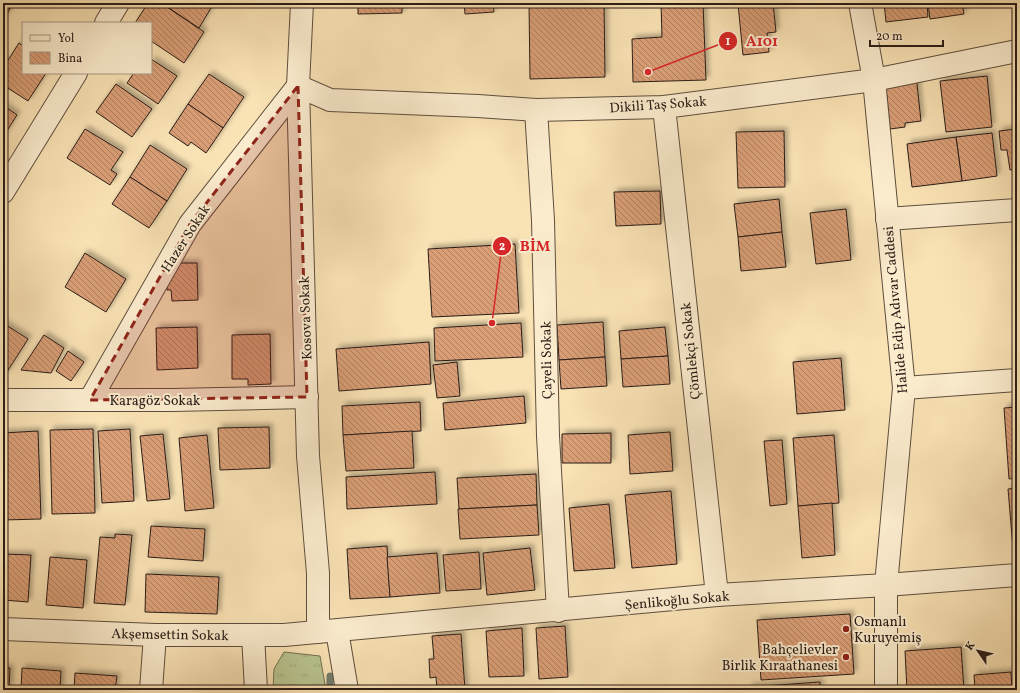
<svg xmlns="http://www.w3.org/2000/svg" width="1020" height="693" font-family="Vollkorn,serif">
<defs>
<pattern id="grass-tufts" width="24" height="20" patternUnits="userSpaceOnUse"><rect width="24" height="20" fill="#b9c490"/><path d="M3 7l-1-3M5 7V3M7 7l1-3M15 17l-1-3M17 17v-4M19 17l1-3" fill="none" stroke="#9fa87b"/></pattern>
<pattern id="building-back-hatch" width="6" height="6" patternUnits="userSpaceOnUse"><rect width="6" height="6" fill="#d99e76"/><path d="M-1 5l2 2M0 0l6 6M5-1l2 2" fill="none" stroke="#b08060"/></pattern>
<filter id="shadow"><feDropShadow dx="3.5" dy="-3.5" stdDeviation="2" flood-color="#0004"/></filter>
</defs>
<rect width="100%" height="100%" fill="#f9e2b4"/>
<filter id="stains"><feTurbulence type="fractalNoise" baseFrequency=".005" numOctaves="4"/><feColorMatrix values="0 0 0 0 .2 0 0 0 0 .09 0 0 0 0 .02 0 0 0 .5 -.17"/></filter>
<radialGradient id="worn" r=".72"><stop offset=".6" stop-color="#630" stop-opacity="0"/><stop offset="1" stop-color="#630" stop-opacity=".3"/></radialGradient>
<polygon fill="url(#grass-tufts)" stroke="#727054" points="284,652 320,656 326,690 273,690 274,669"/>
<g fill="none" stroke-linecap="round" stroke-linejoin="round">
<polyline stroke="#717e6d" stroke-width="7" points="330,676 330,690"/>
</g>
<g fill="url(#building-back-hatch)" stroke="#2b1d17" filter="url(#shadow)">
<polygon points="3,3 11,7 3,20"/>
<polygon points="148,3 161,3 204,32 184,63 151,41 151,23 135,23"/>
<polygon points="168,3 214,3 199,28 166,6"/>
<polygon points="358,3 402,3 402,13 358,14"/>
<polygon points="464,3 493,3 494,12 465,14"/>
<polygon points="529,3 604,3 605,77 530,79"/>
<polygon points="661,3 703,3 706,80 633,82 632,39 662,37"/>
<polygon points="773,3 776,32 767,33 769,52 743,55 738,4"/>
<polygon points="884,3 927,3 928,17 886,22"/>
<polygon points="928,3 962,3 964,14 930,19"/>
<polygon points="19,43 23,46 23,73 46,73 28,101 3,85 3,68"/>
<polygon points="151,59 177,76 158,104 127,83 134,73 151,73"/>
<polygon points="209,74 244,97 223,128 188,104"/>
<polygon points="916,75 921,121 905,123 905,127 890,129 885,78"/>
<polygon points="987,76 992,127 946,132 940,81"/>
<polygon points="116,84 152,109 132,137 96,112"/>
<polygon points="188,104 223,128 206,153 191,142 188,146 169,133"/>
<polygon points="3,105 17,115 3,137"/>
<polygon points="85,129 123,152 111,170 117,174 110,185 67,158"/>
<polygon points="1017,129 1017,169 1010,170 1007,150 1001,150 999,131"/>
<polygon points="784,131 785,187 738,188 736,132"/>
<polygon points="992,133 997,176 962,181 956,137"/>
<polygon points="956,137 962,181 912,187 907,144"/>
<polygon points="150,145 187,169 167,201 130,177"/>
<polygon points="130,177 167,201 149,228 112,204"/>
<polygon points="660,191 661,224 616,226 614,192"/>
<polygon points="779,199 782,232 738,237 734,204"/>
<polygon points="846,209 851,260 816,264 810,213"/>
<polygon points="782,232 786,267 741,271 738,237"/>
<polygon points="515,244 519,313 432,317 428,249"/>
<polygon points="85,253 126,279 106,312 65,287"/>
<polygon points="173,263 197,263 198,300 172,301 171,290 167,290 167,275"/>
<polygon points="603,322 605,357 559,360 557,325"/>
<polygon points="3,323 28,339 5,375 3,375"/>
<polygon points="521,323 523,357 435,361 434,328"/>
<polygon points="197,327 198,368 157,370 156,328"/>
<polygon points="665,327 668,356 621,359 619,331"/>
<polygon points="270,334 271,384 248,385 248,379 232,379 232,335"/>
<polygon points="44,335 64,348 51,373 21,370"/>
<polygon points="429,342 431,384 339,391 336,349"/>
<polygon points="68,351 84,362 71,381 56,371"/>
<polygon points="668,356 670,384 623,387 621,359"/>
<polygon points="605,357 607,386 561,389 559,360"/>
<polygon points="841,358 845,410 797,414 793,362"/>
<polygon points="457,362 460,396 437,398 433,365"/>
<polygon points="524,396 526,423 445,430 443,403"/>
<polygon points="420,402 421,431 343,435 342,406"/>
<polygon points="1017,407 1017,478 1009,479 1004,408"/>
<polygon points="269,427 270,468 220,470 218,428"/>
<polygon points="93,429 95,513 52,514 50,430"/>
<polygon points="130,429 134,501 102,503 98,431"/>
<polygon points="38,431 41,519 3,520 3,433"/>
<polygon points="412,431 414,468 346,471 343,435"/>
<polygon points="670,432 673,471 630,474 628,435"/>
<polygon points="611,433 611,463 562,463 562,434"/>
<polygon points="163,434 170,499 147,501 140,436"/>
<polygon points="207,435 214,508 185,511 179,438"/>
<polygon points="834,435 839,503 798,506 793,438"/>
<polygon points="782,440 787,504 770,506 764,441"/>
<polygon points="435,472 437,504 347,509 346,477"/>
<polygon points="536,474 537,505 459,509 457,478"/>
<polygon points="1017,488 1017,560 1014,560 1008,489"/>
<polygon points="671,491 677,564 632,568 625,495"/>
<polygon points="832,503 835,555 802,558 798,506"/>
<polygon points="609,504 615,568 574,571 569,508"/>
<polygon points="537,505 539,535 460,539 458,509"/>
<polygon points="151,526 205,529 203,561 148,557"/>
<polygon points="115,534 132,535 125,605 94,603 100,537 115,538"/>
<polygon points="387,546 390,597 350,599 347,549"/>
<polygon points="530,548 535,590 487,595 483,553"/>
<polygon points="479,552 481,589 446,591 443,555"/>
<polygon points="437,553 440,593 390,597 387,557"/>
<polygon points="3,554 31,555 28,602 3,600"/>
<polygon points="50,557 87,560 83,608 46,605"/>
<polygon points="146,574 219,577 217,614 145,612"/>
<polygon points="850,614 854,674 761,680 757,620"/>
<polygon points="565,626 568,677 539,679 536,628"/>
<polygon points="522,628 524,676 489,677 486,631"/>
<polygon points="461,634 465,690 437,690 436,677 430,678 429,659 434,659 432,636"/>
<polygon points="961,647 964,690 907,690 905,651"/>
<polygon points="3,668 10,668 9,690 3,690"/>
<polygon points="22,668 61,671 60,690 21,690"/>
<polygon points="1011,672 1012,690 975,690 974,675"/>
<polygon points="75,673 117,676 115,690 74,690"/>
<polygon points="820,682 820,690 749,690 749,687"/>
</g>
<g fill="none" stroke-linecap="round" stroke-linejoin="round">
<defs>
<g id="minor">
<polyline points="302,3 298,86 308,456 318,573 318,632"/>
<polyline points="106,23 118,3"/>
<polyline points="664,107 717,595"/>
<polyline points="536,110 543,220 548,436 558,611"/>
<polyline points="3,192 76,73"/>
<polyline points="887,219 1017,210"/>
<polyline points="904,388 1017,380"/>
<polyline points="3,400 172,400 307,397"/>
<polyline points="90,400 190,224 298,86 330,100 478,106 536,110 664,107 874,80 1017,51"/>
<polyline points="3,629 155,635 284,635 717,595 886,585 1017,575"/>
<polyline points="337,631 347,690"/>
<polyline points="253,635 256,690"/>
<polyline points="151,690 155,635"/>
</g>
<polyline id="tertiary" points="860,3 874,80 904,388 886,585 886,690"/>
</defs>
<use href="#minor" stroke="#5e4e3e" stroke-width="24"/>
<use href="#tertiary" stroke="#5e4e3e" stroke-width="24"/>
<use href="#minor" stroke="#fbecce" stroke-width="22"/>
<use href="#tertiary" stroke="#fbecce" stroke-width="22"/>
</g>
<path fill="#8f2418" fill-opacity="0.2" stroke="#8f2418" stroke-width="3" stroke-dasharray="8 5" stroke-linejoin="round" d="M298,86L307,397L90,400L190,224Z"/>
<g fill="#8f2418" stroke="#fbecce" stroke-width="1.5">
<circle cx="846" cy="629" r="4"/>
<circle cx="846" cy="657" r="4"/>
</g>
<g text-anchor="middle" stroke-width="4" stroke-linejoin="round" paint-order="stroke">
<g font-size="14" fill="#2b1d17" stroke="#fbecce">
<text transform="translate(658 104) rotate(-4)" y="5">Dikili Taş Sokak</text>
<text transform="translate(185 238) rotate(-57)" y="5">Hazer Sokak</text>
<text transform="translate(895 310) rotate(-95)" y="5">Halide Edip Adıvar Caddesi</text>
<text transform="translate(305 318) rotate(-92)" y="5">Kosova Sokak</text>
<text transform="translate(690 351) rotate(-96)" y="5">Çömlekçi Sokak</text>
<text transform="translate(546 360) rotate(-91)" y="5">Çayeli Sokak</text>
<text x="155" y="405">Karagöz Sokak</text>
<text transform="translate(677 600) rotate(-5)" y="5">Şenlikoğlu Sokak</text>
<text transform="translate(170 634) rotate(1)" y="5">Akşemsettin Sokak</text>
</g>
<g font-size="14" fill="#2b1d17" stroke="#fbecce" text-anchor="start">
<text x="854" y="626">Osmanlı<tspan x="854" dy="16">Kuruyemiş</tspan></text>
<text x="838" y="654" text-anchor="end">Bahçelievler<tspan x="838" dy="16">Birlik Kıraathanesi</tspan></text>
</g>
</g>
<path fill="none" stroke="#d62828" stroke-width="1.5" d="M648 72L728 41M492 323L502 246"/>
<g fill="#d62828" stroke="#fbecce" stroke-width="1.5">
<circle cx="648" cy="72" r="4"/>
<circle cx="492" cy="323" r="4"/>
<circle cx="728" cy="41" r="10"/>
<circle cx="502" cy="246" r="10"/>
</g>
<g font-size="12" text-anchor="middle" font-weight="bold" fill="#fff">
<text x="728" y="45">1</text>
<text x="502" y="250">2</text>
</g>
<g font-size="15" text-anchor="middle" font-weight="bold" fill="#d62828" stroke="#fbecce" stroke-width="4" stroke-linejoin="round" paint-order="stroke">
<text x="762" y="46">A101</text>
<text x="535" y="251">BİM</text>
</g>
<rect width="1020" height="693" fill="none" stroke="#f9e2b4" stroke-width="16"/>
<rect x="4" y="4" width="1012" height="685" fill="none" stroke="#2b1d17" stroke-width="2"/>
<rect x="8" y="8" width="1004" height="677" fill="none" stroke="#2b1d17"/>
<rect x="22" y="22" width="130" height="52" fill="#fbecce" stroke="#a89985"/>
<rect x="30" y="35" width="20" height="6" fill="#fbecce" stroke="#a89985"/>
<text x="58" y="42" font-size="12" fill="#2b1d17">Yol</text>
<rect x="30" y="52" width="20" height="12" fill="url(#building-back-hatch)" stroke="#a89985"/>
<text x="58" y="62" font-size="12" fill="#2b1d17">Bina</text>
<g transform="translate(978 651) rotate(304)" stroke="#fbecce" stroke-width="3" paint-order="stroke">
<path d="M0-3L7 15L0 10L-7 15Z" fill="#2b1d17"/>
<text y="-6" font-size="11" font-weight="bold" text-anchor="middle" fill="#2b1d17">K</text>
</g>
<path d="M870 40v6h73v-6" fill="none" stroke="#2b1d17" stroke-width="2"/>
<text x="876" y="40" font-size="12" fill="#2b1d17" stroke="#fbecce" stroke-width="3" paint-order="stroke">20 m</text>
<rect width="100%" height="100%" filter="url(#stains)"/>
<rect width="100%" height="100%" fill="url(#worn)"/>
</svg>
